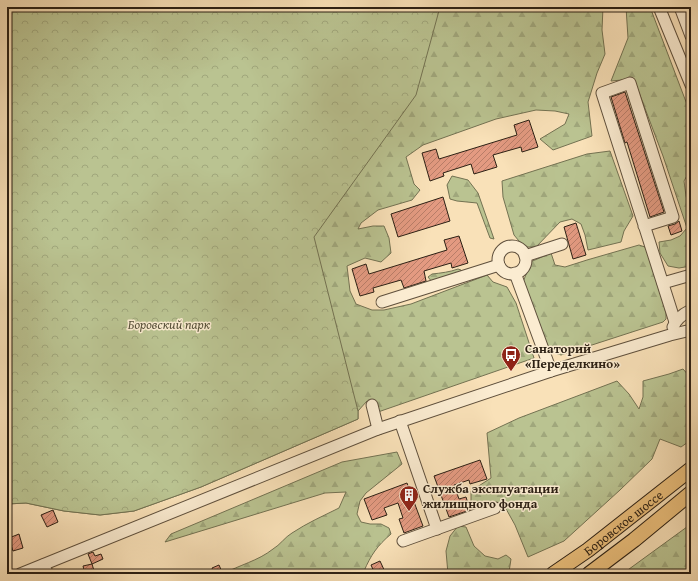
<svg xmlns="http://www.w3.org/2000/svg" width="698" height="581" font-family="'Gentium Book Plus',serif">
<defs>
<pattern id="forest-firs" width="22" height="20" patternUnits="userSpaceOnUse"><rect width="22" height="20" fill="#bac391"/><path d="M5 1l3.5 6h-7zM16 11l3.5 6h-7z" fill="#a0a77c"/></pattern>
<pattern id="park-crowns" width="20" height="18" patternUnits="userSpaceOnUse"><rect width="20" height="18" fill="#bac391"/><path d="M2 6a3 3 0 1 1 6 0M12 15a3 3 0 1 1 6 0" fill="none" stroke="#a0a77c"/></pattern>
<pattern id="building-hatch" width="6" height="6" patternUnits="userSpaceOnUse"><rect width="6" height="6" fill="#e39a81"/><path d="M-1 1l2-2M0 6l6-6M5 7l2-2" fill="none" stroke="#b87d68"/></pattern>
</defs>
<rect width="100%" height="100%" fill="#f9e1b8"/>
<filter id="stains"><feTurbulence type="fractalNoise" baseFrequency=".005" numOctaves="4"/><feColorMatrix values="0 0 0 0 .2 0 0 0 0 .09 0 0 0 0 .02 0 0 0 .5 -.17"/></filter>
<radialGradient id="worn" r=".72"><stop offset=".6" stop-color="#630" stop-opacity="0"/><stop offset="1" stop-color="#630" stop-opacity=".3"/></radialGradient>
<g fill="url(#forest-firs)" stroke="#737252">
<polygon points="7,7 603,7 602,30 605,54 597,73 588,102 592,136 553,150 540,139 565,124 569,114 555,111 536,110 496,119 423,145 406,157 414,184 420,190 412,200 378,210 361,223 358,229 373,226 384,226 389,238 391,253 381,262 365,258 347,266 350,291 356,304 372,310 384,310 411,304 487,275 493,282 507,287 516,303 534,358 378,412 375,408 367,401 358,411 358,419 201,487 134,511 100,515 64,511 26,503 7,504"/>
<polygon points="626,7 650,7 691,115 691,173 689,172 684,181 686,196 691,214 691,266 679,268 668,266 660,253 659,242 671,240 680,236 687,228 663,156 635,82 622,80 611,81 628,38"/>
<polygon points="610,151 633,216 624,231 621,242 588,250 585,235 581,224 572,219 560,222 536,247 524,247 514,235 503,197 502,181 587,154"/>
<polygon points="452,176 468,180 478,193 494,239 490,238 477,203 457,201 450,199 447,185"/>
<polygon points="639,245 645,247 651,261 666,313 666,319 663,322 561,355 552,352 543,340 523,282 527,272 528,263 551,253 555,265 565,267 587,260"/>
<path d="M458,269L461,270V273L432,282L428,277L432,274C441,273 450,272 458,269Z"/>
<polygon points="683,369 691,378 691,440 681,447 660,439 652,459 620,490 564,541 528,557 515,525 505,507 497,502 474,509 471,501 471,491 491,478 487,433 519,418 617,381 629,394 639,409 643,397 643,381 669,374"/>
<path d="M397,452L402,464L366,493L360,501L357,514L361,522L370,524H381L389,528L391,534C377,546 371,555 364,571L373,574H223C239,565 258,561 273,549C280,545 285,537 292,533C307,523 323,516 339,508L346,492L325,493L165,542L171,534L342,462Z"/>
<polygon points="691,524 691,574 622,574 625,572"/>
<polygon points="458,526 466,527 474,546 485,556 498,559 506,555 511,559 509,572 506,574 448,574 446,551 450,536"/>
</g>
<polygon fill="url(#park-crowns)" stroke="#737252" points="7,7 440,7 416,95 314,237 358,411 358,419 201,487 134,511 100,515 64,511 26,503 7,504"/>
<g fill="url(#building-hatch)" stroke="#2c2014">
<polygon points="625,92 664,212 650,217 627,142 625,143 611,97"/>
<polygon points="529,120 538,147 522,152 521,147 493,155 497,167 474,174 471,164 443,173 444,176 430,181 422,153 436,149 439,159 517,135 514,125"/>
<polygon points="443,197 450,221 398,237 391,214"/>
<polygon points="679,221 682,231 671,235 668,226 675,224"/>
<polygon points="576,223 586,255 573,259 564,227"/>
<polygon points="459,236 468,263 452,268 451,263 424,271 426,281 404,288 401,280 373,288 374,292 360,296 352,269 366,264 369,274 447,250 444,240"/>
<polygon points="480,460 487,479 470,484 469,480 454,485 459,499 466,497 470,510 449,517 434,476"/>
<polygon points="407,483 423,526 404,533 399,519 403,518 398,503 384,508 387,515 372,520 364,499"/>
<polygon points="53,510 58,522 47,527 41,515"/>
<polygon points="19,534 23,548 13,551 9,538"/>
<polygon points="93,552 95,556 101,554 103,559 92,564 88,554"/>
<polygon points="380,561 386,574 375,574 371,565"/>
<polygon points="92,564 95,574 85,574 83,566"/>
<polygon points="219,565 222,572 218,574 214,574 212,568"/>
</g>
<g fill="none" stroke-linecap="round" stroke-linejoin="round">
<defs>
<g id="minor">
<polyline points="659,7 691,85"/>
<polyline points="680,7 691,36"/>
<polyline points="644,226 673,217 630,83 602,93 675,322"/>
<circle cx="512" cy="260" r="14"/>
<polyline points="525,256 562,244"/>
<polyline points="515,273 551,371"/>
<polyline points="663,283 691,275"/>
<polyline points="382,302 499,265"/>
<path d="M673,327C676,319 683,314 691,310"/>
<polyline points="372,405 378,429"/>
<polyline points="400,421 437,529"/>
<polyline points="403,541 495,508"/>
<polyline points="43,565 48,574"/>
<polyline points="20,574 378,429 551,371 670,335 691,330"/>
</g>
<g id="major">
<path id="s1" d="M553,574L588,550L691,469"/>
<polyline points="589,574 634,540 691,493"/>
</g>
</defs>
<use href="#minor" stroke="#5f503d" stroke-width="13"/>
<use href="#major" stroke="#2c2014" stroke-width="16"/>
<use href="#minor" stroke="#fbecd1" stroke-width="11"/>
<use href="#major" stroke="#ecc07c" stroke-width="14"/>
</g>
<defs>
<symbol id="bus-pin" viewBox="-11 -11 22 30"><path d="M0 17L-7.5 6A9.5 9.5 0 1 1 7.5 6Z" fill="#8f2418" stroke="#fbecd1"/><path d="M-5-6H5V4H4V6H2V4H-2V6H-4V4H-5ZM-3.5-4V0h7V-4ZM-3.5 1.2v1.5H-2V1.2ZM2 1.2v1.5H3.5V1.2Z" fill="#fff"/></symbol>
<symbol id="building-pin" viewBox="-11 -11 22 30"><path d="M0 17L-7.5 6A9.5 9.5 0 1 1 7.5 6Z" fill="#8f2418" stroke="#fbecd1"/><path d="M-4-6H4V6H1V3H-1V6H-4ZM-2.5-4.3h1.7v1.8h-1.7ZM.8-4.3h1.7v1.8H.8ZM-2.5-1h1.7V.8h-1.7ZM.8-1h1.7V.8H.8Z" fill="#fff"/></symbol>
</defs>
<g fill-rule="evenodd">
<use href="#bus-pin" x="500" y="344" width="22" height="30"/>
<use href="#building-pin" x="398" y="484" width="22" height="30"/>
</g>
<g text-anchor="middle" stroke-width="3" stroke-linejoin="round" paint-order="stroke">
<g font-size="13" font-style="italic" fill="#57513a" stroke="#fbecd1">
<text x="169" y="329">Боровский парк</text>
</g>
<g font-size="13" font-weight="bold" fill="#2c2014" stroke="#fbecd1" text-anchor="start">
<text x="525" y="353">Санаторий<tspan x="525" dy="15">«Переделкино»</tspan></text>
<text x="423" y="493">Служба эксплуатации<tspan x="423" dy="15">жилищного фонда</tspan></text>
</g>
<g font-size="13" fill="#2c2014" stroke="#fbecd1">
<text dy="5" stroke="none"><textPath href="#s1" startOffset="87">Боровское шоссе</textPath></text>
</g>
</g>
<rect width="698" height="581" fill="none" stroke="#f9e1b8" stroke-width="24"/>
<rect x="8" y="8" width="682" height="565" fill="none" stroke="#2c2014" stroke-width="2"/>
<rect x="12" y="12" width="674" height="557" fill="none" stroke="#2c2014"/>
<rect width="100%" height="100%" filter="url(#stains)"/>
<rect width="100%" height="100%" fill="url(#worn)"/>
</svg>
